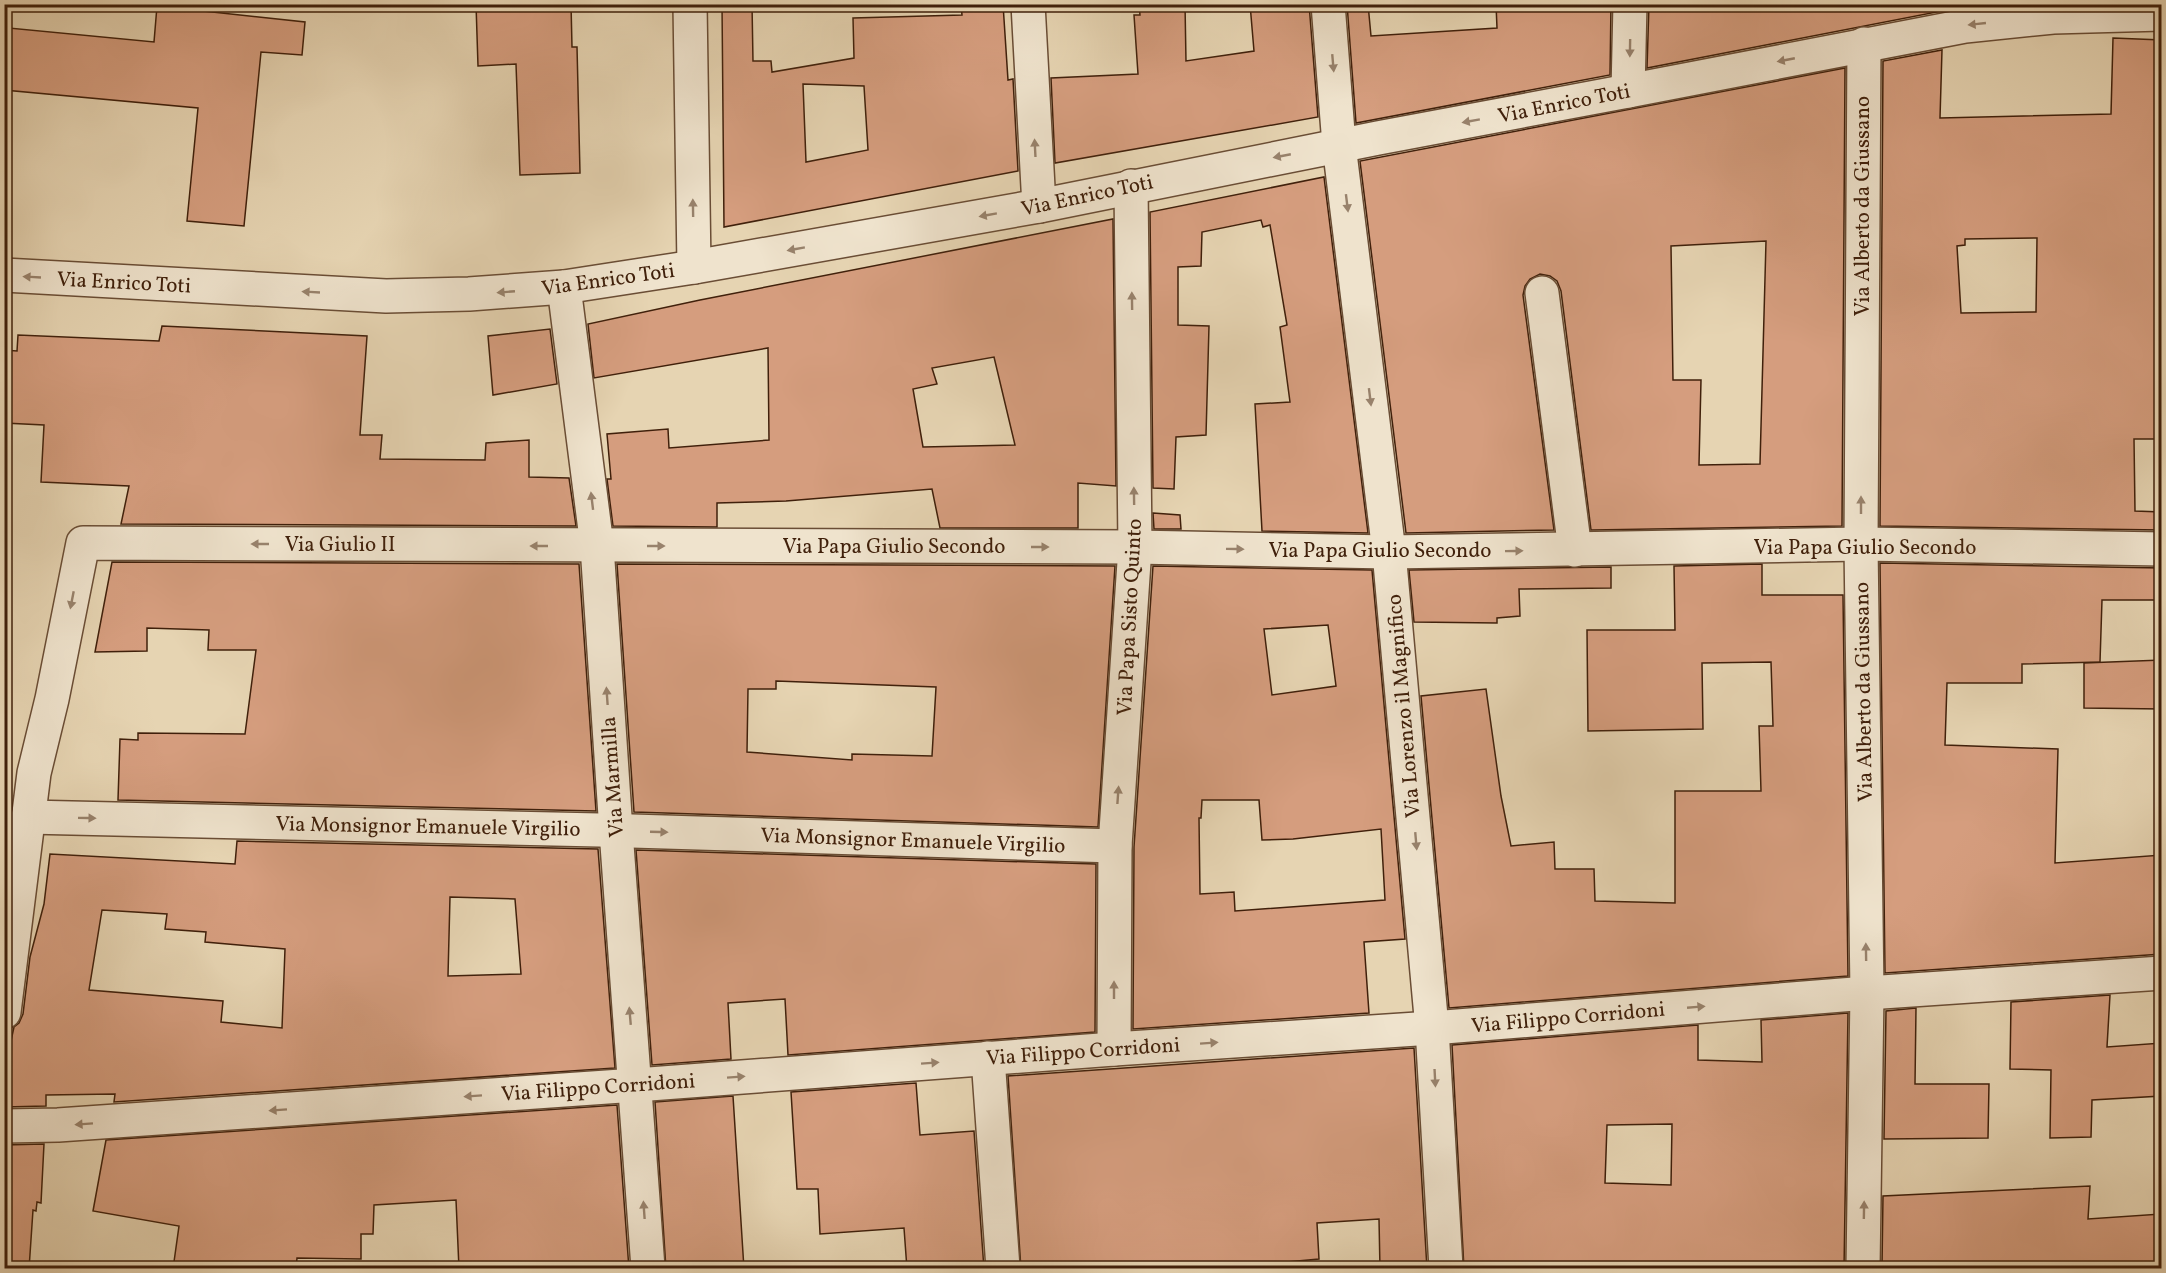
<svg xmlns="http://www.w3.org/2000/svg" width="2166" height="1273" font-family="Vollkorn,serif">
<rect width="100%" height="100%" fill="#e6d4b2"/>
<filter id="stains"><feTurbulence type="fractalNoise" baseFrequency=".00333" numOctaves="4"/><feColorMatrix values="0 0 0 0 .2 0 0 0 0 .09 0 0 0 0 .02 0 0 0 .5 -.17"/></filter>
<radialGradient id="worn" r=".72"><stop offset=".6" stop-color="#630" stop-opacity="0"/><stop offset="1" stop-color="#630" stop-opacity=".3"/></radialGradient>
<g fill="#d59d7e" stroke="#40200b" stroke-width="1.5" fill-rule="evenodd">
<polygon points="476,4 571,4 572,47 577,47 580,173 520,175 516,64 478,66"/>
<path d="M722,4H752L753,61H771L772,72L854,58L853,18L962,15L961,4H1003L1008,80L1013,79L1018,171L724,227ZM803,84L864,86L868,150L806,162Z"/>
<polygon points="1139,4 1185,4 1186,61 1254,51 1250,4 1309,4 1318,117 1055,163 1051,78 1138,74 1134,15 1140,15"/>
<polygon points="1347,4 1368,4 1371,36 1497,28 1496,4 1611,4 1610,75 1356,123"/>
<polygon points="1649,4 1942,4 1942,11 1647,68"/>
<polygon points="157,6 305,22 302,55 261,52 244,226 187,221 198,108 4,90 9,28 154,42"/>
<path d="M2113,38L2162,40V439H2134L2135,511L2162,512V530L1880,526L1883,61L1942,50L1940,118L2111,114ZM2037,238L2036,312L1961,313L1957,246L1965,245V239Z"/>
<path d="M1845,68L1842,526L1591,530L1561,291L1557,281L1550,276L1540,274L1530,279L1525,286L1523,295L1554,530L1406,533L1360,161ZM1766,241L1760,464L1699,465L1701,380H1673L1671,246Z"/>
<polygon points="1324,177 1368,533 1262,531 1255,404 1290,402 1280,327 1287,325 1270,225 1263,227 1261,220 1202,232 1201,266 1178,267 1178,325 1209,326 1206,435 1176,437 1174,489 1153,488 1150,212"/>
<path d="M1113,219L1116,486L1078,483V528H940L932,489L786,501L717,503V527L613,526L607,479H611L607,434L668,429L669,448L769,440L768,348L594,378L588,324L700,300ZM994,357L1015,445L923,447L913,389L937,384L932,368Z"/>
<polygon points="162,326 367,336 360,435 382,435 380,459 485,460 486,443 529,440 529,477 569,478 576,526 121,524 129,486 41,482 44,425 4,423 4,350 17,351 18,335 159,341"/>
<polygon points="550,329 557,384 493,395 488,336"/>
<polygon points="1153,513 1180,515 1181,529 1154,529"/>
<polygon points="112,562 579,564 596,811 118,800 120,739 138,740 138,733 245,734 256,650 208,650 209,630 147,628 147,651 95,652"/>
<polygon points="1880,563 2162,568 2162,600 2102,600 2100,662 2022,664 2022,683 1947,683 1945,745 2058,749 2055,863 2162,855 2162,954 1885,973"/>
<path d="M617,564L1115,566L1098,827L634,812ZM776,681L936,687L932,756L852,754V760L747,752L748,689H776Z"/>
<polygon points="1762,564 1762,595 1843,595 1848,976 1449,1008 1421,696 1486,689 1501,796 1511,846 1554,842 1555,869 1594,869 1595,901 1675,903 1675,791 1761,791 1759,726 1773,726 1771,662 1702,663 1703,729 1588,731 1587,630 1675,630 1674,566"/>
<path d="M1153,566L1372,570L1405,939L1364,942L1369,1013L1133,1029L1134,847ZM1328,625L1336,686L1272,695L1264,629ZM1202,800H1259L1262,840L1293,839L1381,829L1385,900L1235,911L1234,892L1200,894L1199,818H1201Z"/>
<polygon points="1611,567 1611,588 1519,589 1520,616 1497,618 1497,623 1414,622 1409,570"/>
<polygon points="2162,660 2162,709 2084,708 2084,663"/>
<path d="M237,841L598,849L615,1068L114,1102L115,1094L46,1095V1106L4,1107V1073L14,1027L19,1023L23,1014L30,957L44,904L50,854L235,864ZM450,897L515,899L521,974L448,976ZM102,910L167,914L165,929L206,932L205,942L285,949L282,1028L221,1022L223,1001L89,990Z"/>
<polygon points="636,850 1096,864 1095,1032 788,1055 785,999 728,1003 731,1059 652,1065"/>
<polygon points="2110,995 2107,1047 2162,1043 2162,1096 2092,1100 2091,1137 2050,1138 2051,1070 2010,1069 2011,1002"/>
<polygon points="1916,1008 1915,1084 1989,1084 1988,1138 1884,1139 1886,1011"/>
<path d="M1848,1013L1844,1269H1464L1452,1045L1698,1025V1060L1762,1062L1761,1020ZM1672,1124L1671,1185L1605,1183L1607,1125Z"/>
<polygon points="1414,1048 1427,1269 1380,1269 1379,1219 1317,1223 1319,1259 1287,1262 1287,1269 1021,1269 1008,1076"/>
<polygon points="916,1083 920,1135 974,1131 984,1269 907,1269 904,1228 820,1234 818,1189 797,1189 791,1092"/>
<polygon points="733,1096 744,1269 666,1269 655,1102"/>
<polygon points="617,1105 629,1269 459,1269 456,1200 374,1205 373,1234 361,1234 361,1259 297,1258 296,1269 173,1269 179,1226 93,1211 106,1140"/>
<polygon points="44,1144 41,1203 37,1202 36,1211 33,1210 29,1269 4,1269 4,1145"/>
<polygon points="2090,1186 2088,1219 2161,1214 2161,1269 1992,1269 1992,1262 1882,1266 1883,1196"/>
</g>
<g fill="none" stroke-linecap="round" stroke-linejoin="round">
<defs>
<g id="minor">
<polyline points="690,4 694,267"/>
<polyline points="1028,4 1039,206"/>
<polyline points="1328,4 1339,145 1389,552 1432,1028 1446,1268"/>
<polyline points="1628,91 1630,4"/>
<polyline points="1542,293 1575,550"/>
<polyline points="28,817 599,830 1115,846"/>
<polyline points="4,1012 34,773 52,699 83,543 1135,547 1389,552 1861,544 2162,549"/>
<polyline points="1114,1049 1115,846 1135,547 1131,186"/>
<polyline points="988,1058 1003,1268"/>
<polyline points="4,1126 58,1125 636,1085 1114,1049 1432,1028 1867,993 2162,973"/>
<polyline points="1863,1268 1867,993 1861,544 1864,44"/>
</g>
<g id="tertiary">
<polyline points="4,275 386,296 469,294 564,287 694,267 1039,206 1378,138 1628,91 1965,26 2053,17 2162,14"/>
<polyline points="564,287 597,546 616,831 648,1268"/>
</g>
</defs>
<use href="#minor" stroke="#6a4d35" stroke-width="36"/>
<use href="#tertiary" stroke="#6a4d35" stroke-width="36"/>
<use href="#minor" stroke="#efe3cd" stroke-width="33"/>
<use href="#tertiary" stroke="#efe3cd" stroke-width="33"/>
</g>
<defs><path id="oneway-solid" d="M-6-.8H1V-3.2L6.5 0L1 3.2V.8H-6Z" transform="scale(1.5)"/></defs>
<g fill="#98826c">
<use href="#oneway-solid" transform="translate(1977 24) rotate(174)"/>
<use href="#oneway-solid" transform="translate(1630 48) rotate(91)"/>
<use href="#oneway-solid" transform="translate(1786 60) rotate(169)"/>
<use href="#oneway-solid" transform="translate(1333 63) rotate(85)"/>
<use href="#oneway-solid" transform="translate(1471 121) rotate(170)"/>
<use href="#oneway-solid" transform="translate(1035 148) rotate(-93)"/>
<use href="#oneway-solid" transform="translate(1282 156) rotate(169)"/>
<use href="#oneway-solid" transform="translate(1347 203) rotate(83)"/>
<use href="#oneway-solid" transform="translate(693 208) rotate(-91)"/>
<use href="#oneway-solid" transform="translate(988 215) rotate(170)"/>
<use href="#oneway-solid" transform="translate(796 249) rotate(170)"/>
<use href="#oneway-solid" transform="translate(32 277) rotate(-177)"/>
<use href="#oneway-solid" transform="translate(311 292) rotate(-177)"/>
<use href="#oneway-solid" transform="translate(506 292) rotate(175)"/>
<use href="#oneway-solid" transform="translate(1132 301) rotate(-91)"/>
<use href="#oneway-solid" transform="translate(1370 397) rotate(83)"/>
<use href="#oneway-solid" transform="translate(1134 496) rotate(-91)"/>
<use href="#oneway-solid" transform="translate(592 501) rotate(-97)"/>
<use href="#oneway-solid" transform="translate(1861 505) rotate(-90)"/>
<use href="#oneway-solid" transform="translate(260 544) rotate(-180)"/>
<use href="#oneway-solid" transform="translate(539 546) rotate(-180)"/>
<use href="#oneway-solid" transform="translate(656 546)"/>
<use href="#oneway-solid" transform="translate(1040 547)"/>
<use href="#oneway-solid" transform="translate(1235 549) rotate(1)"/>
<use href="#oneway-solid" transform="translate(1514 551) rotate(-1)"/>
<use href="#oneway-solid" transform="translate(72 600) rotate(101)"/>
<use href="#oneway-solid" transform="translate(607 696) rotate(-94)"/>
<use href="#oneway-solid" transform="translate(1118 795) rotate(-86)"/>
<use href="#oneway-solid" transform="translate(87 818) rotate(1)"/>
<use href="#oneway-solid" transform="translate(659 832) rotate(2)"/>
<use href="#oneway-solid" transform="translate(1416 841) rotate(85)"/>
<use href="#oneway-solid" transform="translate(1866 952) rotate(-91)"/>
<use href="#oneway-solid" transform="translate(1114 990) rotate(-90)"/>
<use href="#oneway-solid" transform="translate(1696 1007) rotate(-5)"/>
<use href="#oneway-solid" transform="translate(630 1016) rotate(-95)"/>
<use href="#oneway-solid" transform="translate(1209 1043) rotate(-4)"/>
<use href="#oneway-solid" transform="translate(930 1063) rotate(-4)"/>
<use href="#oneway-solid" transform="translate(736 1077) rotate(-4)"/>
<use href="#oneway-solid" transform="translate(1435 1078) rotate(87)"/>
<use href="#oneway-solid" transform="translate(473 1096) rotate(176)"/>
<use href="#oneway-solid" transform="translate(278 1110) rotate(176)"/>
<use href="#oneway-solid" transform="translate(84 1124) rotate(176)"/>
<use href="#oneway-solid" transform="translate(644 1210) rotate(-94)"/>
<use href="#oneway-solid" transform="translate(1864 1210) rotate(-89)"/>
</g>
<g text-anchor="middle" stroke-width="4.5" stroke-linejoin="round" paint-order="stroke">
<g font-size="21" fill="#40200b" stroke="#efe3cd">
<text transform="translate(1564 103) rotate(-11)" y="7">Via Enrico Toti</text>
<text transform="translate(1087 195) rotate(-12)" y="7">Via Enrico Toti</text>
<text transform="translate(1862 206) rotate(-90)" y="7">Via Alberto da Giussano</text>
<text transform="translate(608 279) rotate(-8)" y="7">Via Enrico Toti</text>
<text transform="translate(124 282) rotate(3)" y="7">Via Enrico Toti</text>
<text x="340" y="551">Via Giulio II</text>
<text x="894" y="553">Via Papa Giulio Secondo</text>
<text x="1865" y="554">Via Papa Giulio Secondo</text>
<text x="1380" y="557">Via Papa Giulio Secondo</text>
<text transform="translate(1129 617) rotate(-87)" y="7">Via Papa Sisto Quinto</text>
<text transform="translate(1863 692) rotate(-91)" y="7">Via Alberto da Giussano</text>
<text transform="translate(1403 706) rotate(-95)" y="7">Via Lorenzo il Magnifico</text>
<text transform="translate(612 777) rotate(-94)" y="7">Via Marmilla</text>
<text transform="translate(428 826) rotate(1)" y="7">Via Monsignor Emanuele Virgilio</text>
<text transform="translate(913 840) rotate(2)" y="7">Via Monsignor Emanuele Virgilio</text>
<text transform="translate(1568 1017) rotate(-5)" y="7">Via Filippo Corridoni</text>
<text transform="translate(1083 1051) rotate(-4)" y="7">Via Filippo Corridoni</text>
<text transform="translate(598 1087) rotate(-4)" y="7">Via Filippo Corridoni</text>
</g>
</g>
<rect width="2166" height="1273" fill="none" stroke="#e6d4b2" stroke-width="24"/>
<rect x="6" y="6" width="2154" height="1261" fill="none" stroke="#40200b" stroke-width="3"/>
<rect x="12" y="12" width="2142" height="1249" fill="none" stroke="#40200b" stroke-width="1.5"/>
<rect width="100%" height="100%" filter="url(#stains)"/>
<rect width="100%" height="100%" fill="url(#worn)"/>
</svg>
